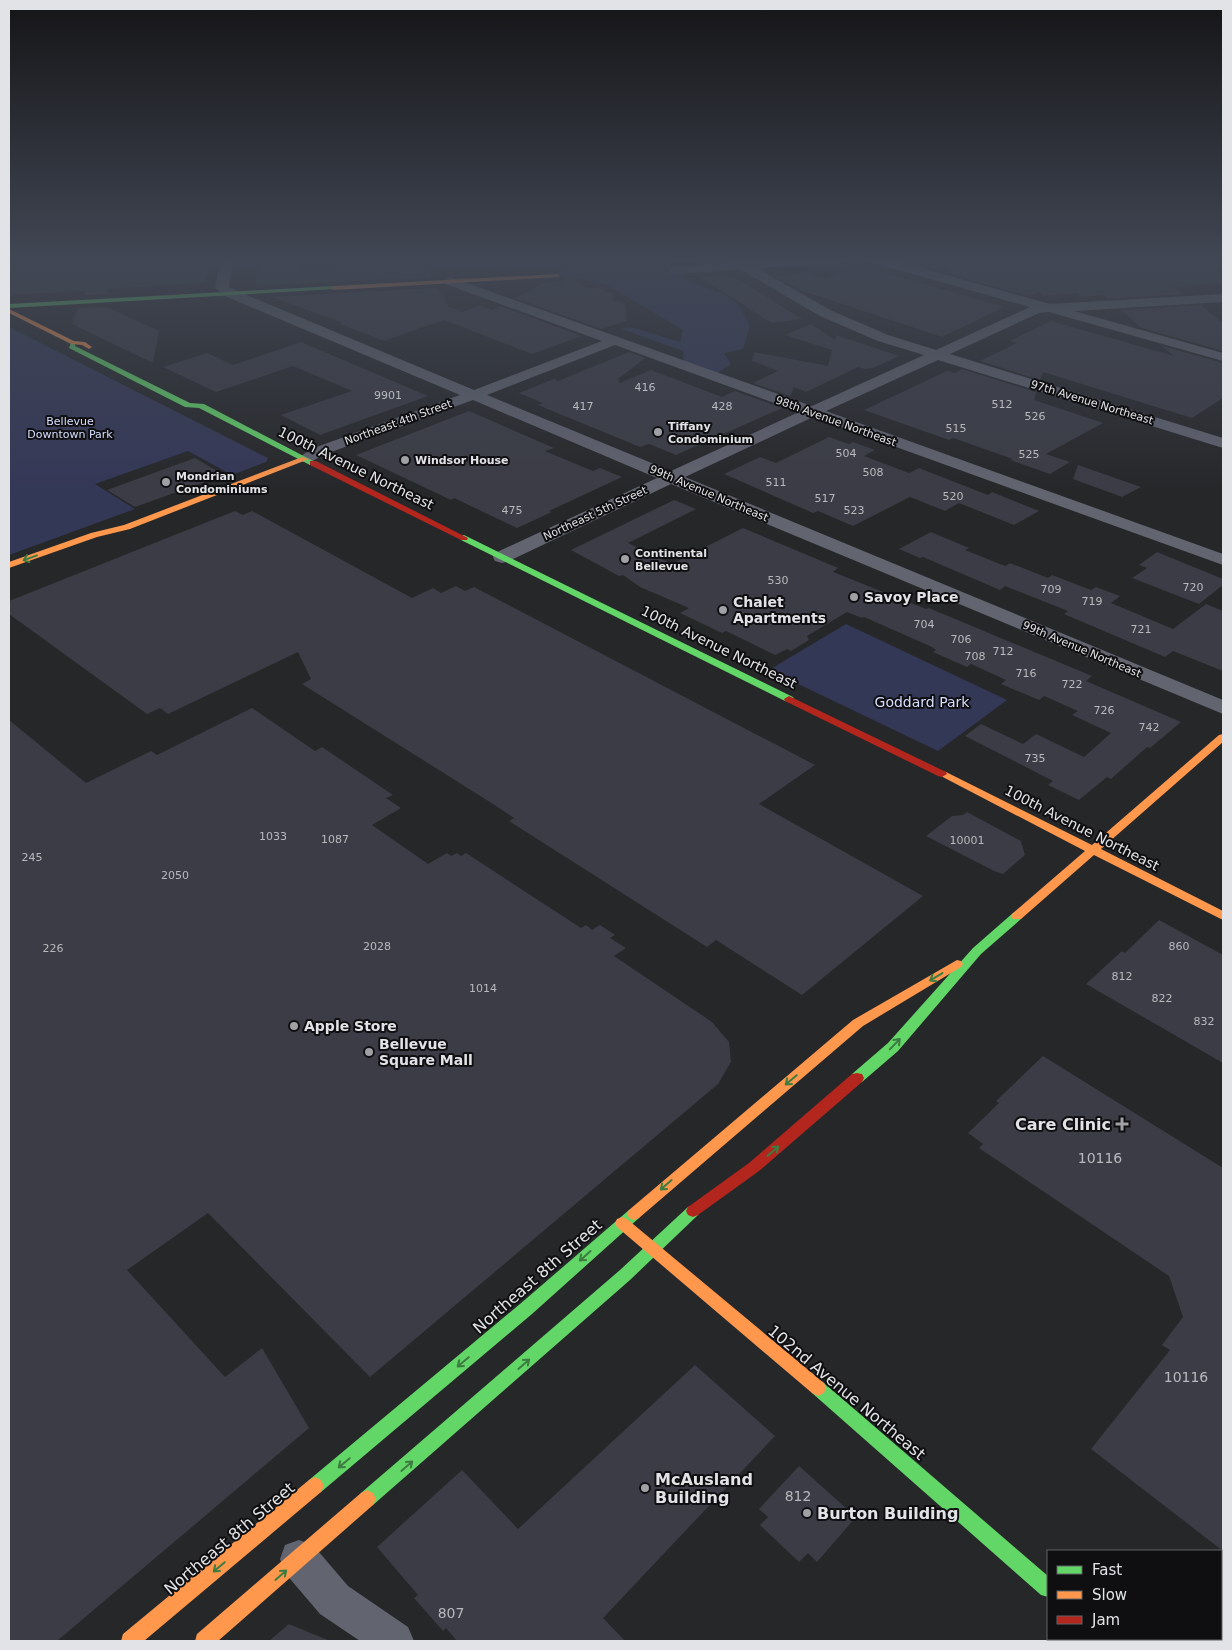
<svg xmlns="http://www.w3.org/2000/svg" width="1232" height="1650" font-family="'DejaVu Sans',sans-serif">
<rect width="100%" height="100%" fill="#262729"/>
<g fill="#343857">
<path d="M572,259H697L698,261L675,262L673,271L693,270L678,275C695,289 723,288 738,305C743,310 746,320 750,326L743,349L724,353L731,364L716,374L684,362L683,351L621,329L631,327L680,342L683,330L605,284L556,274L567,268Z"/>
<polygon points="9,327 268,458 266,462 232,475 188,451 95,484 135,509 9,555"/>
<polygon points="846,624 1007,700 938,751 769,670"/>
</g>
<g fill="#3b3c45">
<polygon points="209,259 205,283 107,289 107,294 84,295 86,291 81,291 9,295 9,269"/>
<polygon points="259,259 300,259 299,270 349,268 349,265 425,264 432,277 255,286"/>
<polygon points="1090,259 1095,263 1145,259 1199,259 1223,275 1223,283 1173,287 1184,294 1108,299 1104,295 1082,297 1077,293 1043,296 1038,292 1029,296 955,276 947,269 1000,264 997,261"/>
<polygon points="854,268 863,270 868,268 1004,307 942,337 800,290 777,277 808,272 825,279"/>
<polygon points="566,272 584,287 604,289 605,292 612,293 613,301 625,303 627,321 601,329 515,298 547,282 562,281"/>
<polygon points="698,276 736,278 802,319 772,323"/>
<polygon points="438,288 448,306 463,312 480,305 492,310 500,306 582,336 532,354 444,320 384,341 341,324 341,322 271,297"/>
<polygon points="1201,305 1223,323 1223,351 1142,328 1121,310"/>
<polygon points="106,307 159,331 153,363 72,324 78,308"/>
<polygon points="1051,321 1174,356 1162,346 1223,363 1223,398 1192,418 1043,372 1040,380 980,361 1017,343 1010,341"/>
<polygon points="811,324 835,340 836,335 899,356 873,368 865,369 858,367 806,392 794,387 790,396 753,383 778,371 752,361 754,352 828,366 832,350 785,335"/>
<polygon points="301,342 428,396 320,435 281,415 352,391 293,366 216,392 163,367 207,353 233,365"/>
<polygon points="629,352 645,358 618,379 620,383 651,370 722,397 735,391 782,408 676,455 649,444 640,447 538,405 543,403 519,393 554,379 558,381"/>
<polygon points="962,369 1036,392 1034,400 1103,423 1046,454 1070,462 1050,474 1010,460 1013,459 953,438 949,440 864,410 947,371 955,373"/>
<polygon points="469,411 554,448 545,451 593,471 600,468 622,477 549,511 552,512 517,528 454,498 451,500 356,455"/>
<polygon points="829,437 849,444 853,442 875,450 864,456 909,473 919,468 988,495 992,492 1039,511 1014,525 959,503 945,511 910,497 853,526 818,511 813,513 724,474 760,457 776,463"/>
<polygon points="195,458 224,475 135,507 107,490"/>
<polygon points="1078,465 1141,487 1122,497 1073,479"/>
<polygon points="674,500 696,509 628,543 672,564 743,528 838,568 833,572 926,609 929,608 1092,676 1086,681 1181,722 1150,748 1147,747 1111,779 1107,777 1079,800 1048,785 1053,781 965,736 981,724 1023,744 1036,734 1084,757 1111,733 1072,715 1078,711 1044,696 1039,700 1001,684 1006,680 971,664 967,667 933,652 936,650 932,647 864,617 862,618 847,612 807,636 809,640 791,651 787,649 775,655 726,631 722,633 680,613 689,608 640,587 623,575 619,576 571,550"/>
<polygon points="235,511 243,515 252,511 412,598 433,588 441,593 456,586 465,591 474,587 815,765 759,804 923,896 802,995 716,940 707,947 509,821 514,818 493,804 302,684 311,679 298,652 168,714 160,708 147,714 9,614 9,601"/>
<polygon points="931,532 969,548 965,550 1005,566 1010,563 1048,578 1052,575 1091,590 1096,587 1120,596 1111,603 1173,629 1206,604 1223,611 1223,671 1173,651 1165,657 1064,614 1068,611 1005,586 1000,590 923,557 920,558 899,549"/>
<polygon points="1157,552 1223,579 1223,585 1199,604 1132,578 1147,568 1139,565"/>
<polygon points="252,708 315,751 322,747 393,795 386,798 401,808 372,825 428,864 447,853 451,856 457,853 461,856 466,853 581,928 586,925 592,930 600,925 615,935 610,938 626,948 614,956 712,1022 729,1042 731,1062 718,1084 370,1377 208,1213 127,1270 225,1377 262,1348 309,1428 57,1641 9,1641 9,720 86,783 151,751 157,755"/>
<polygon points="967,812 1021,841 1025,855 1003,874 994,871 926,836 952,816 963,815"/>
<polygon points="1159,920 1223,955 1223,1063 1086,984 1122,951 1125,953"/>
<polygon points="1043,1056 1223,1168 1223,1551 1091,1449 1170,1350 1162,1345 1183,1317 1169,1276 979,1148 983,1144 968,1133 999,1103 996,1101"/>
<polygon points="695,1365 775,1436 603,1618 625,1641 457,1641 446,1628 443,1631 414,1598 418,1595 377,1547 462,1470 518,1529"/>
<polygon points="799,1466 856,1517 817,1562 808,1553 799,1562 760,1525 768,1517 759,1509"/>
<polygon points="289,1624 330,1641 269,1641"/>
</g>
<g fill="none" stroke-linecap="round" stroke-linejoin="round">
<g fill="#626470" fill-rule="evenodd">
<path d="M221,259H233L229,287L237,291L474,390L602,341L445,284L444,281L450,277L812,406L924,355L878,341L820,316L740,269L675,274L671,273L669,270L671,267L782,259H845L839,263L757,268L830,310L888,335L936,350L1030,307L870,262L868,259H888L1050,304L1223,294V302L1074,311L1223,353V361L1049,312L1039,313L950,354L1223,438V448L938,360L826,411L1223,554V565L813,417L685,477L1223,700V714L671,484L509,561L502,563L495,561L493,557L495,553L657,478L473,400L323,455L311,462H299L297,459L311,449L460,395L227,297L215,288ZM615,345L799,412L671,471L487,395Z"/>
<polygon points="299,1540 313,1545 348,1586 408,1627 414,1641 360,1641 320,1614 285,1573 280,1559 285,1545"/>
</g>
<g fill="#63d668" fill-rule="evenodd">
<polygon points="334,286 337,288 336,289 9,308 9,304"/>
<polygon points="71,342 75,342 75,346 190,403 204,404 317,463 310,465 199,408 185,407 69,348"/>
<polygon points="464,535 793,697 794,699 789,702 785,701 461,540 461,536"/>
<polygon points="1017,912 1021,913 1023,916 1021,919 981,954 898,1051 862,1082 857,1083 852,1082 850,1078 852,1074 888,1043 973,948 1013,913"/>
<polygon points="693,1205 698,1207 700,1211 698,1215 630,1280 373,1505 367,1508 361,1505 358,1499 361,1493 620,1270 688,1207"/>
<polygon points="634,1208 639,1210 641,1214 639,1218 532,1314 321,1492 315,1495 309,1492 306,1486 309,1480 520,1304 629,1210"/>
<polygon points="818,1380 824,1383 1048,1576 1048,1597 1041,1595 812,1393 810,1388 812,1383"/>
</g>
<g fill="#ff974d" fill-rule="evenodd">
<polygon points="557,274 560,276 559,277 334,290 331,288 334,286"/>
<polygon points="9,309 74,341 85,342 92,347 89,349 82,345 71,344 9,313"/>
<polygon points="302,457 309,459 130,529 97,537 9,568 9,562 91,533 124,525"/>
<polygon points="1223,734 1223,742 1101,849 1223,911 1223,920 1094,855 1021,919 1013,919 1011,916 1013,913 1085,851 937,774 942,771 946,772 1092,845 1219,735"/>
<polygon points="957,960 961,961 963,964 961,967 863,1026 639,1218 634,1220 629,1218 627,1214 629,1210 853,1020"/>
<polygon points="622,1217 627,1219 824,1383 826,1388 824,1393 818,1396 812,1393 617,1227 615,1223 617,1219"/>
<polygon points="315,1477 321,1480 324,1486 321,1492 144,1641 121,1641 123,1634 309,1480"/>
<polygon points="367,1490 373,1493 376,1499 373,1505 218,1641 195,1641 197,1634 361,1493"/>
</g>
<g fill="#b3261e" fill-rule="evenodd">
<polygon points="310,461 316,461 468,538 467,540 461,540 310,465"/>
<polygon points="789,696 946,772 947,774 942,777 938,776 785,701 784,699"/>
<polygon points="857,1073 862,1074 864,1078 862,1082 759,1171 698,1215 693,1217 688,1215 686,1211 688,1207 749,1163 852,1074"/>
<rect x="1098" y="1639" width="21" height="2"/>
</g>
</g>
<defs><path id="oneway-shaft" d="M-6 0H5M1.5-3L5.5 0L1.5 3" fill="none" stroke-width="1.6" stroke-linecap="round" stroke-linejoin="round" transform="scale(1.25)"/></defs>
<g stroke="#3d7c41">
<use href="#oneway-shaft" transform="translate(30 558) rotate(160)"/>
<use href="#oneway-shaft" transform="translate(936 977) rotate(149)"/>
<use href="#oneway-shaft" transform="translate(895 1044) rotate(-46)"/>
<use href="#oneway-shaft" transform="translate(791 1080) rotate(140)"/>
<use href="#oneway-shaft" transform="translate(773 1151) rotate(-41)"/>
<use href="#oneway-shaft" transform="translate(666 1185) rotate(139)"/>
<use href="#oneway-shaft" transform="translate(585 1256) rotate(138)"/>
<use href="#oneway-shaft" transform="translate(463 1362) rotate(140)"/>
<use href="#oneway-shaft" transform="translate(524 1364) rotate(-41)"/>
<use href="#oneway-shaft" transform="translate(344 1463) rotate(140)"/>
<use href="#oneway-shaft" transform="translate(407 1466) rotate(-41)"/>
<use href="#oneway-shaft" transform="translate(219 1567) rotate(140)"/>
<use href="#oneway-shaft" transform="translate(281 1575) rotate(-41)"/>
</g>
<linearGradient id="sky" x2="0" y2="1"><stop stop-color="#151517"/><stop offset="0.53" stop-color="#414754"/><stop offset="1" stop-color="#414754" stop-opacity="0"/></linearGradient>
<rect width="1232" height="490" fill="url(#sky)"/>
<g fill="#a0a1a4" stroke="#0f0f11" stroke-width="2">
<circle cx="658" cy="432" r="5"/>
<circle cx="405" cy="460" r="5"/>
<circle cx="166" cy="482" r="5"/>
<circle cx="625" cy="559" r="5"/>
<circle cx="854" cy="597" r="5"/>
<circle cx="723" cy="610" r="5"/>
<circle cx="294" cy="1026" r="5"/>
<circle cx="369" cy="1052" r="5"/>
<path d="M1119.5 1116.5h5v5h5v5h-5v5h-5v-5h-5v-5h5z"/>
<circle cx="645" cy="1488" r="5"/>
<circle cx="807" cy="1513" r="5"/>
</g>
<g text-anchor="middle" stroke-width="4" stroke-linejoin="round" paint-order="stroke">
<g font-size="11" fill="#b8b9be">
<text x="645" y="391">416</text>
<text x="388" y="399">9901</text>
<text x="1002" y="408">512</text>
<text x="583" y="410">417</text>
<text x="722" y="410">428</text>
<text x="1035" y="420">526</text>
<text x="956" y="432">515</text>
<text x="846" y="457">504</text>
<text x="1029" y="458">525</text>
<text x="873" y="476">508</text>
<text x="776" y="486">511</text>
<text x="953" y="500">520</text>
<text x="825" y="502">517</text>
<text x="512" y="514">475</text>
<text x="854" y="514">523</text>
<text x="778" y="584">530</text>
<text x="1193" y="591">720</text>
<text x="1051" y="593">709</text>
<text x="1092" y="605">719</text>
<text x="924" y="628">704</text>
<text x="1141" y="633">721</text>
<text x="961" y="643">706</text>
<text x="1003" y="655">712</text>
<text x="975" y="660">708</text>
<text x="1026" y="677">716</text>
<text x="1072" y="688">722</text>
<text x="1104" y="714">726</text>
<text x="1149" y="731">742</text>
<text x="1035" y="762">735</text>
<text x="273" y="840">1033</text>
<text x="335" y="843">1087</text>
<text x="967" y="844">10001</text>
<text x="32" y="861">245</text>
<text x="175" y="879">2050</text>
<text x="377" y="950">2028</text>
<text x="1179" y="950">860</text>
<text x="53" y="952">226</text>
<text x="1122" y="980">812</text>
<text x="483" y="992">1014</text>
<text x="1162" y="1002">822</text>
<text x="1204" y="1025">832</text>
</g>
<g font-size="11" fill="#e2e3e6" stroke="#0f0f11">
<text transform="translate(1092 402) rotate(17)" y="4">97th Avenue Northeast</text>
<text transform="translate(836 421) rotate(20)" y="4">98th Avenue Northeast</text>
<text transform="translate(398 422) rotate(-20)" y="4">Northeast 4th Street</text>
<text transform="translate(709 493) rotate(23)" y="4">99th Avenue Northeast</text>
<text transform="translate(595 513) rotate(-25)" y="4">Northeast 5th Street</text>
<text transform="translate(1082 649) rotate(23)" y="4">99th Avenue Northeast</text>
</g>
<g font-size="11" fill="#d7deff" stroke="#0f0f11">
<text x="70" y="425">Bellevue<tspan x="70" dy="13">Downtown Park</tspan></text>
</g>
<g font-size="11" font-weight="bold" fill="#e2e3e6" stroke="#0f0f11" text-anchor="start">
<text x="668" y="430">Tiffany<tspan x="668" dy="13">Condominium</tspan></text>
<text x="415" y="464">Windsor House</text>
<text x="176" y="480">Mondrian<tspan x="176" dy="13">Condominiums</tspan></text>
<text x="635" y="557">Continental<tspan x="635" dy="13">Bellevue</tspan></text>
</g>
<g font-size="14" fill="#e2e3e6" stroke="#0f0f11">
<text transform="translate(356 468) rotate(26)" y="5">100th Avenue Northeast</text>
<text transform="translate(719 647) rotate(26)" y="5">100th Avenue Northeast</text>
<text transform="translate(1082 828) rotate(27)" y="5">100th Avenue Northeast</text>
</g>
<g font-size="14" font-weight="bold" fill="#e2e3e6" stroke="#0f0f11" text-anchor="start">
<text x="864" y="602">Savoy Place</text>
<text x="733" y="607">Chalet<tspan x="733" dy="16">Apartments</tspan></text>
<text x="304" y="1031">Apple Store</text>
<text x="379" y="1049">Bellevue<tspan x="379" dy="16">Square Mall</tspan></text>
</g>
<g font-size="14" fill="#d7deff" stroke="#0f0f11">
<text x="922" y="707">Goddard Park</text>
</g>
<g font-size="14" fill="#b8b9be">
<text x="1100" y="1163">10116</text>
<text x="1186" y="1382">10116</text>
<text x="798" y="1501">812</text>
<text x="451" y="1618">807</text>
</g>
<g font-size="16" font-weight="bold" fill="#e2e3e6" stroke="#0f0f11" text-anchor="start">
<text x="1111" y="1130" text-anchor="end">Care Clinic</text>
<text x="655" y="1485">McAusland<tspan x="655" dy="18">Building</tspan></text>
<text x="817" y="1519">Burton Building</text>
</g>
<g font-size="16" fill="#e2e3e6" stroke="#0f0f11">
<text transform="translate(537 1276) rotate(-41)" y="6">Northeast 8th Street</text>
<text transform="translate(847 1392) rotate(40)" y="6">102nd Avenue Northeast</text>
<text transform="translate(229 1538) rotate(-40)" y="6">Northeast 8th Street</text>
</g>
</g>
<rect width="1232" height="1650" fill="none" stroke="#e2e3e6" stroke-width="20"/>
<rect x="1047" y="1550" width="175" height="90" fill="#0f0f11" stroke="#636466"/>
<rect x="1057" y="1566" width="25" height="8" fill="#63d668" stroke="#636466"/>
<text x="1092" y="1575" font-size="15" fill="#e2e3e6">Fast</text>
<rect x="1057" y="1591" width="25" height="8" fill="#ff974d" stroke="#636466"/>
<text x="1092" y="1600" font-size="15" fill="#e2e3e6">Slow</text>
<rect x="1057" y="1616" width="25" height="8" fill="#b3261e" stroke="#636466"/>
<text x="1092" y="1625" font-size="15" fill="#e2e3e6">Jam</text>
</svg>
